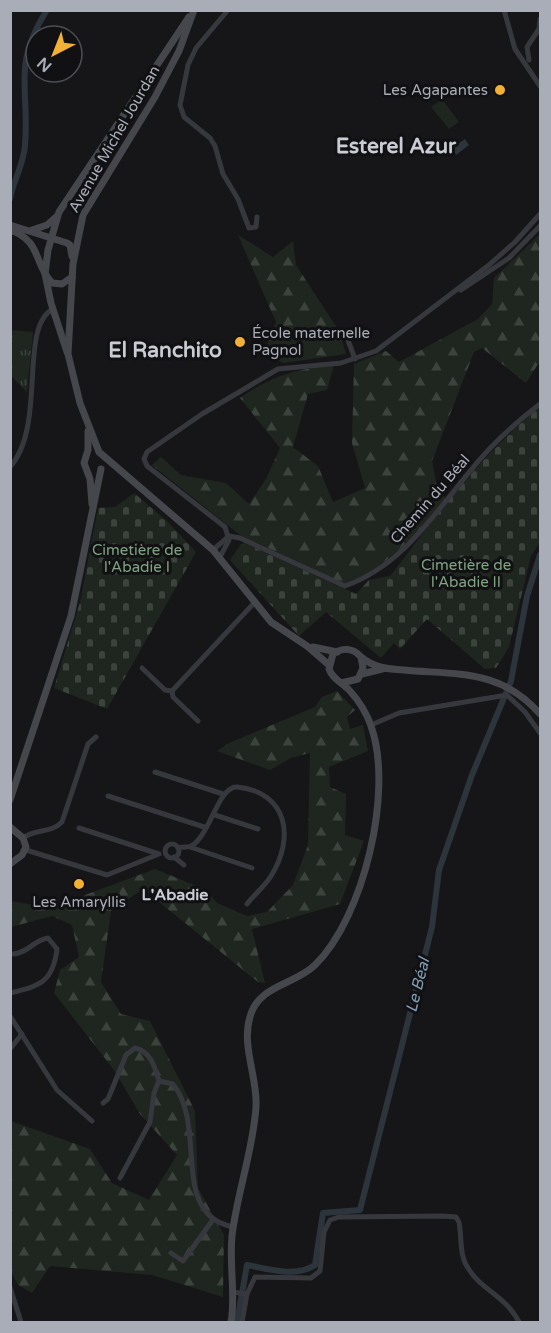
<svg xmlns="http://www.w3.org/2000/svg" width="551" height="1333" font-family="'Varela Round',sans-serif">
<defs>
<pattern id="grass-tufts" width="24" height="20" patternUnits="userSpaceOnUse" patternTransform="scale(1.5)"><rect width="24" height="20" fill="#1e261f"/><path d="M3 7l-1-3M5 7V3M7 7l1-3M15 17l-1-3M17 17v-4M19 17l1-3" fill="none" stroke="#3c433d"/></pattern>
<pattern id="forest-firs" width="22" height="20" patternUnits="userSpaceOnUse" patternTransform="scale(1.5)"><rect width="22" height="20" fill="#1e261f"/><path d="M5 1l3.5 6h-7zM16 11l3.5 6h-7z" fill="#3c433d"/></pattern>
<pattern id="cemetery-stones" width="16" height="16" patternUnits="userSpaceOnUse" patternTransform="scale(1.5)"><rect width="16" height="16" fill="#1e261f"/><path d="M2 7V4a2 2 0 0 1 4 0v3zM10 15v-3a2 2 0 0 1 4 0v3z" fill="#3c433d"/></pattern>
</defs>
<rect width="100%" height="100%" fill="#161618"/>
<polygon fill="url(#grass-tufts)" points="10,330 33,332 27,392 11,376"/>
<g fill="url(#forest-firs)">
<path d="M540,234V365L538,364L526,383L482,348L474,352L432,461L438,492L446,498C418,533 388,567 345,584L240,535L152,465L161,457L181,475L226,483L249,504L266,479L280,448L240,398C274,375 293,370 334,365L327,390L308,394L293,447L318,466L333,502L365,488L352,443L354,364L386,351L399,362L478,319L492,304L494,278Z"/>
<polygon points="238,235 273,257 293,241 296,265 339,331 346,354 283,363 264,352 276,322"/>
<polygon points="337,691 355,710 347,717 350,729 363,725 368,751 329,767 330,787 346,794 345,835 364,841 340,904 252,929 265,983 258,982 143,889 111,911 101,982 121,1014 150,1021 195,1111 198,1188 224,1235 223,1297 152,1275 50,1266 32,1293 18,1285 10,1270 11,1121 90,1149 112,1183 149,1200 177,1155 140,1114 114,1070 54,993 60,970 79,957 72,925 52,916 11,927 11,901 50,908 155,869 206,890 217,903 247,916 267,912 293,885 308,845 310,753 291,758 270,770 217,751 229,743 315,707 322,697"/>
</g>
<g fill="url(#cemetery-stones)">
<path d="M540,407V542L531,556L509,647L496,668L485,669L427,619L400,649L394,643L381,658L326,612L299,636L230,560L241,544L245,543L356,594L369,580L390,576C437,516 481,454 540,407Z"/>
<polygon points="134,493 168,522 196,552 107,709 54,688 80,602 98,508 115,507"/>
</g>
<polygon fill="#1e261f" points="442,99 459,122 449,129 431,107"/>
<polygon fill="#2c353c" points="465,139 469,145 456,155 452,148"/>
<g fill="none" stroke-linecap="round" stroke-linejoin="round">
<g stroke="#2c353c" stroke-width="6">
<path d="M10,199C13,181 24,164 25,145C30,88 11,66 47,10"/>
<path d="M237,1322L247,1265C268,1269 296,1278 315,1265L323,1213L360,1210L432,927L439,870L472,775L511,681L527,596L540,555"/>
</g>
<g stroke="#37383d" stroke-width="5">
<polyline points="228,10 196,48 188,65 180,105 184,117 210,138 215,146 223,174 238,199 249,228 256,227 257,217"/>
<polyline points="504,10 515,49 540,86"/>
<polyline points="529,60 527,47 539,29 540,19"/>
<polyline points="461,290 509,258 540,226"/>
<polyline points="346,335 355,359"/>
<path d="M10,467C47,426 18,327 53,309"/>
<path d="M229,536L240,538L345,586C403,565 433,515 471,470C491,445 515,423 540,404"/>
<polyline points="213,550 229,536"/>
<polyline points="220,557 229,540 225,527 147,466 144,459 147,452 202,414 278,369 341,363 376,351 489,265 515,242 540,214"/>
<polyline points="142,668 165,690 172,691"/>
<polyline points="198,721 173,697 172,691 255,602"/>
<polyline points="371,725 399,713 507,695 525,712 540,733"/>
<polyline points="155,772 223,794"/>
<polyline points="108,796 204,827"/>
<polyline points="215,815 258,829"/>
<path d="M23,838C36,828 50,834 62,822L88,744L96,737"/>
<circle cx="172" cy="851" r="7"/>
<polyline points="190,847 252,868"/>
<path d="M178,848C183,846 188,848 191,846C209,838 218,786 237,787C288,792 295,838 271,876C265,886 254,895 247,904"/>
<polyline points="26,850 107,875 159,854 79,828"/>
<polyline points="174,857 184,865"/>
<path d="M10,993C40,986 53,982 57,949L48,938C34,940 28,953 13,954"/>
<polyline points="10,1016 57,1090 92,1121"/>
<polyline points="10,1049 22,1034"/>
<path d="M103,1103L108,1099L126,1055L135,1048C151,1051 155,1068 159,1081"/>
<path d="M120,1178L150,1122L154,1093L159,1081L173,1084C208,1128 169,1214 233,1227"/>
<polyline points="171,1253 183,1261 212,1221"/>
<polyline points="10,1287 21,1322"/>
<polyline points="232,1292 247,1294"/>
<path d="M242,1322L247,1294L255,1277L311,1278L320,1271L324,1232L330,1220L339,1217L443,1216L456,1217L459,1222C462,1237 459,1255 468,1268C482,1291 505,1295 519,1322"/>
</g>
<g stroke="#45474d" stroke-width="7">
<polyline points="194,10 179,51 155,97 83,215 73,264 68,354 80,403 99,452 213,550 271,622 307,646 329,665"/>
<polyline points="10,225 67,243 70,245 72,256"/>
<path d="M10,230C42,241 33,263 52,283L62,284L72,277"/>
<polyline points="32,230 47,225 56,217"/>
<polyline points="67,352 51,303 45,274 48,250 59,212 189,17"/>
<polyline points="88,431 88,450 84,463 90,479 92,504"/>
<polyline points="313,647 337,652"/>
<path d="M361,657C374,668 388,669 404,670C458,675 501,669 540,714"/>
<polyline points="362,674 382,669"/>
<polyline points="10,800 71,616 101,469"/>
<polyline points="10,827 23,838 26,847 22,855 10,864"/>
<path d="M231,1322C236,1295 229,1265 232,1236C237,1193 253,1151 256,1107C258,1078 241,1046 250,1017C258,985 295,985 315,965C364,917 394,790 371,726C367,714 359,701 350,691C343,683 333,680 329,669L333,654C343,647 353,648 361,657L363,668L358,679L341,683"/>
</g>
</g>
<g fill="#f2b134" stroke="#111113" stroke-width="2">
<circle cx="500" cy="90" r="6"/>
<circle cx="240" cy="342" r="6"/>
<circle cx="79" cy="884" r="6"/>
</g>
<g text-anchor="middle" stroke-width="6" stroke-linejoin="round" paint-order="stroke">
<g font-size="15" fill="#a8adb8" stroke="#111113" text-anchor="end">
<text x="488" y="95">Les Agapantes</text>
<text x="252" y="338" text-anchor="start">École maternelle<tspan x="252" dy="17">Pagnol</tspan></text>
<text x="79" y="907" text-anchor="middle">Les Amaryllis</text>
</g>
<g font-size="15" fill="#a8adb8" stroke="#111113">
<text transform="translate(114 139) rotate(-60)" y="5">Avenue Michel Jourdan</text>
<text transform="translate(430 499) rotate(-49)" y="5">Chemin du Béal</text>
</g>
<g font-size="15" fill="#7fa381" stroke="#111113">
<text x="137" y="555">Cimetière de<tspan x="137" dy="17">l'Abadie I</tspan></text>
<text x="466" y="570">Cimetière de<tspan x="466" dy="17">l'Abadie II</tspan></text>
</g>
<g font-size="16" font-weight="bold" fill="#c9ccd4" stroke="#111113">
<text x="175" y="900">L'Abadie</text>
</g>
<g font-size="16" font-style="italic" fill="#7f9bb3" stroke="#111113">
<text transform="translate(417 985) rotate(-76)" y="6">Le Béal</text>
</g>
<g font-size="21" font-weight="bold" fill="#c9ccd4" stroke="#111113">
<text x="396" y="153">Esterel Azur</text>
<text x="165" y="357">El Ranchito</text>
</g>
</g>
<rect width="551" height="1333" fill="none" stroke="#a8adb8" stroke-width="24"/>
<g transform="translate(54 54) rotate(222)"><circle r="28" fill="#111113" stroke="#4d4f55" stroke-width="1.5"/>
<path d="M0-4.5L10 22L0 15L-10 22Z" fill="#f2b134"/>
<text y="-9" font-size="16" font-weight="bold" text-anchor="middle" fill="#a8adb8">N</text>
</g>
</svg>
